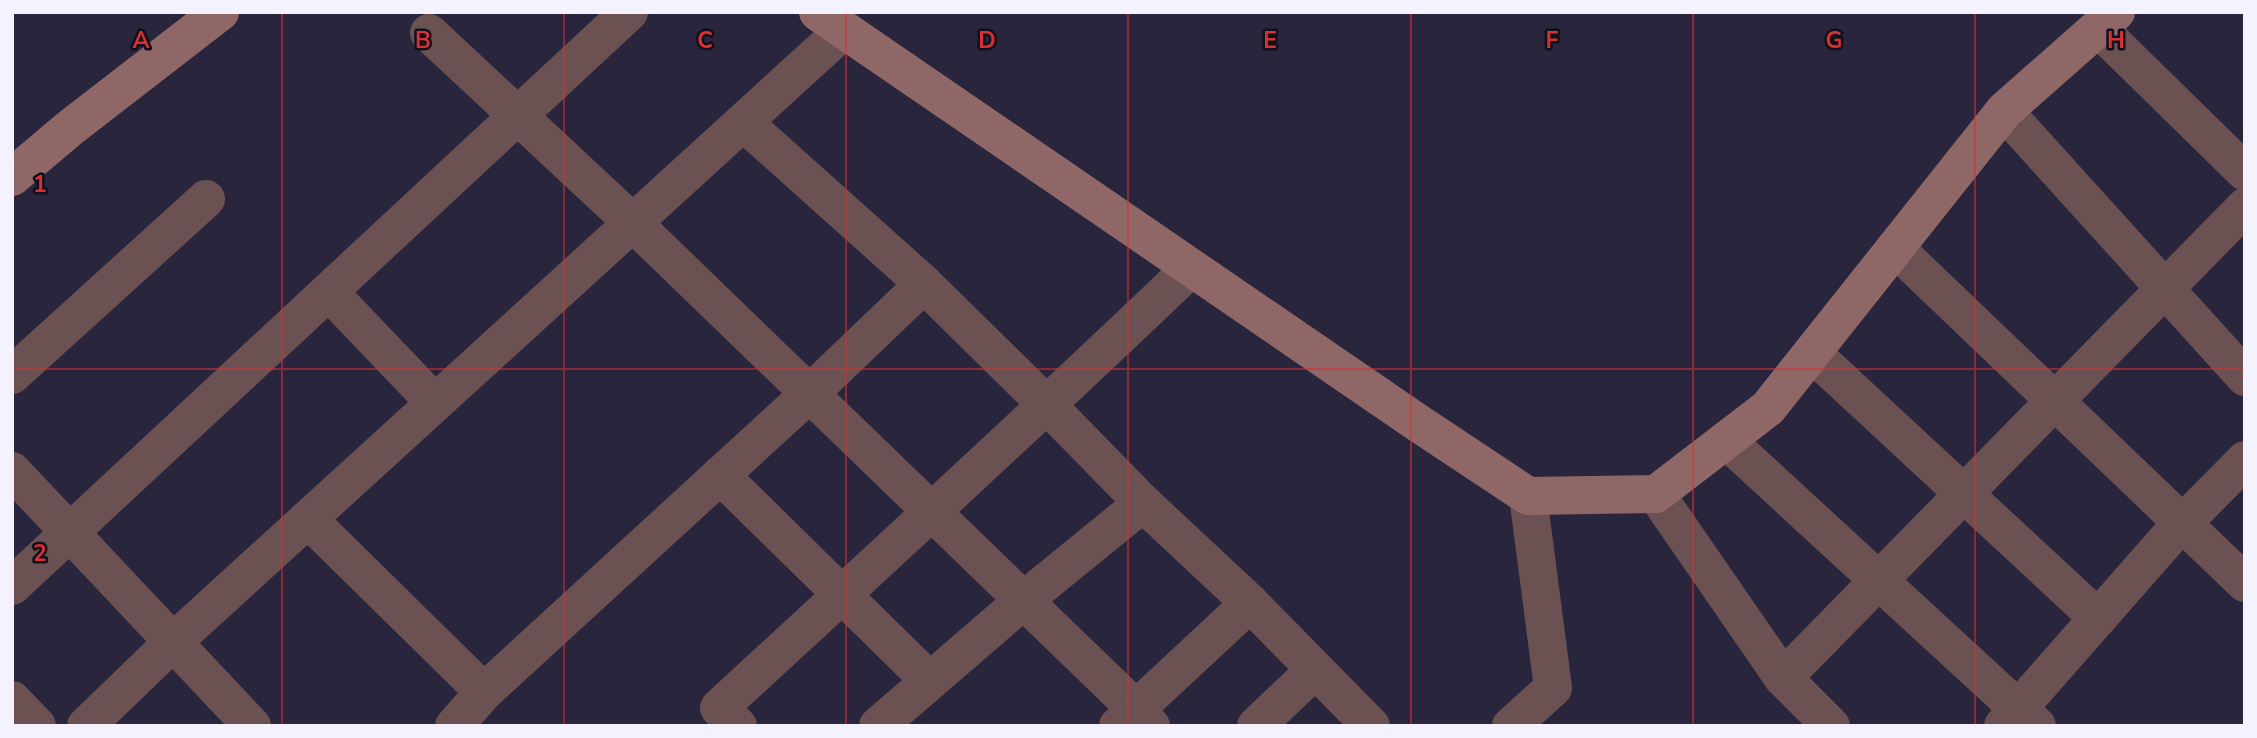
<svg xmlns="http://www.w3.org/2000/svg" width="2257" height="738" font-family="'Nunito Sans',sans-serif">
<rect width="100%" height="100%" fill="#29253c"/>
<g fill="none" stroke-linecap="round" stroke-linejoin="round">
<g stroke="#6b5151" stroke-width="38">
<polyline points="2098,28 2245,172"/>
<polyline points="429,33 633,223 1136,709 1151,726"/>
<polyline points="2004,111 2245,377"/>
<polyline points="743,122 924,284 1048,406 1143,503 1250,603 1371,726"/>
<polyline points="1895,248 2245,583"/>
<polyline points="329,292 435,403"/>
<polyline points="1812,353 2098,618"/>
<polyline points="12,375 206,199"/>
<polyline points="1726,440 2037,726"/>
<polyline points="12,471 252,726"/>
<polyline points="720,475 930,681"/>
<polyline points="1656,494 1783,678 1831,726"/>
<polyline points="308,519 484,692"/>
<polyline points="12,586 629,12"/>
<polyline points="1783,678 2245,207"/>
<polyline points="12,700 37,726"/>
<polyline points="86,726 173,642 844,30"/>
<polyline points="454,726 484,692 809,394 924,284"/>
<path d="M738,726L719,708C877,562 1036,417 1191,268"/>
<polyline points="878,726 1024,600 1143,503"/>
<polyline points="1118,726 1250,603"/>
<polyline points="1256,726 1315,670"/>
<polyline points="1511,726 1553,688 1528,496"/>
<polyline points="2003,726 2170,536 2245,460"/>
</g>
<g stroke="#906767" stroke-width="38">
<polyline points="818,12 1418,423 1528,496 1656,494 1768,408 2004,111 2116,12"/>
<polyline points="12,177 70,128 220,12"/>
</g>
</g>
<path fill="none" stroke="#d73233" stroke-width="2" stroke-opacity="0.55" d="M282,12V726M564,12V726M846,12V726M1128,12V726M1411,12V726M1693,12V726M1975,12V726M12,369H2245"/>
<g font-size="23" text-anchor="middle" font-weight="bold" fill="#d73233" stroke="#12101a" stroke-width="5" stroke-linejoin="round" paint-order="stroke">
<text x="141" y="48">A</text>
<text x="423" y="48">B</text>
<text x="705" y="48">C</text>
<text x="987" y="48">D</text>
<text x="1270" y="48">E</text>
<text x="1552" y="48">F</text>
<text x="1834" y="48">G</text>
<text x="2116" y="48">H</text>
<text x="40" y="192">1</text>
<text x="40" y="561">2</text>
</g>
<rect width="2257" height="738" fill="none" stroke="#f3f2fe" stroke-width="28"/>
</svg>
